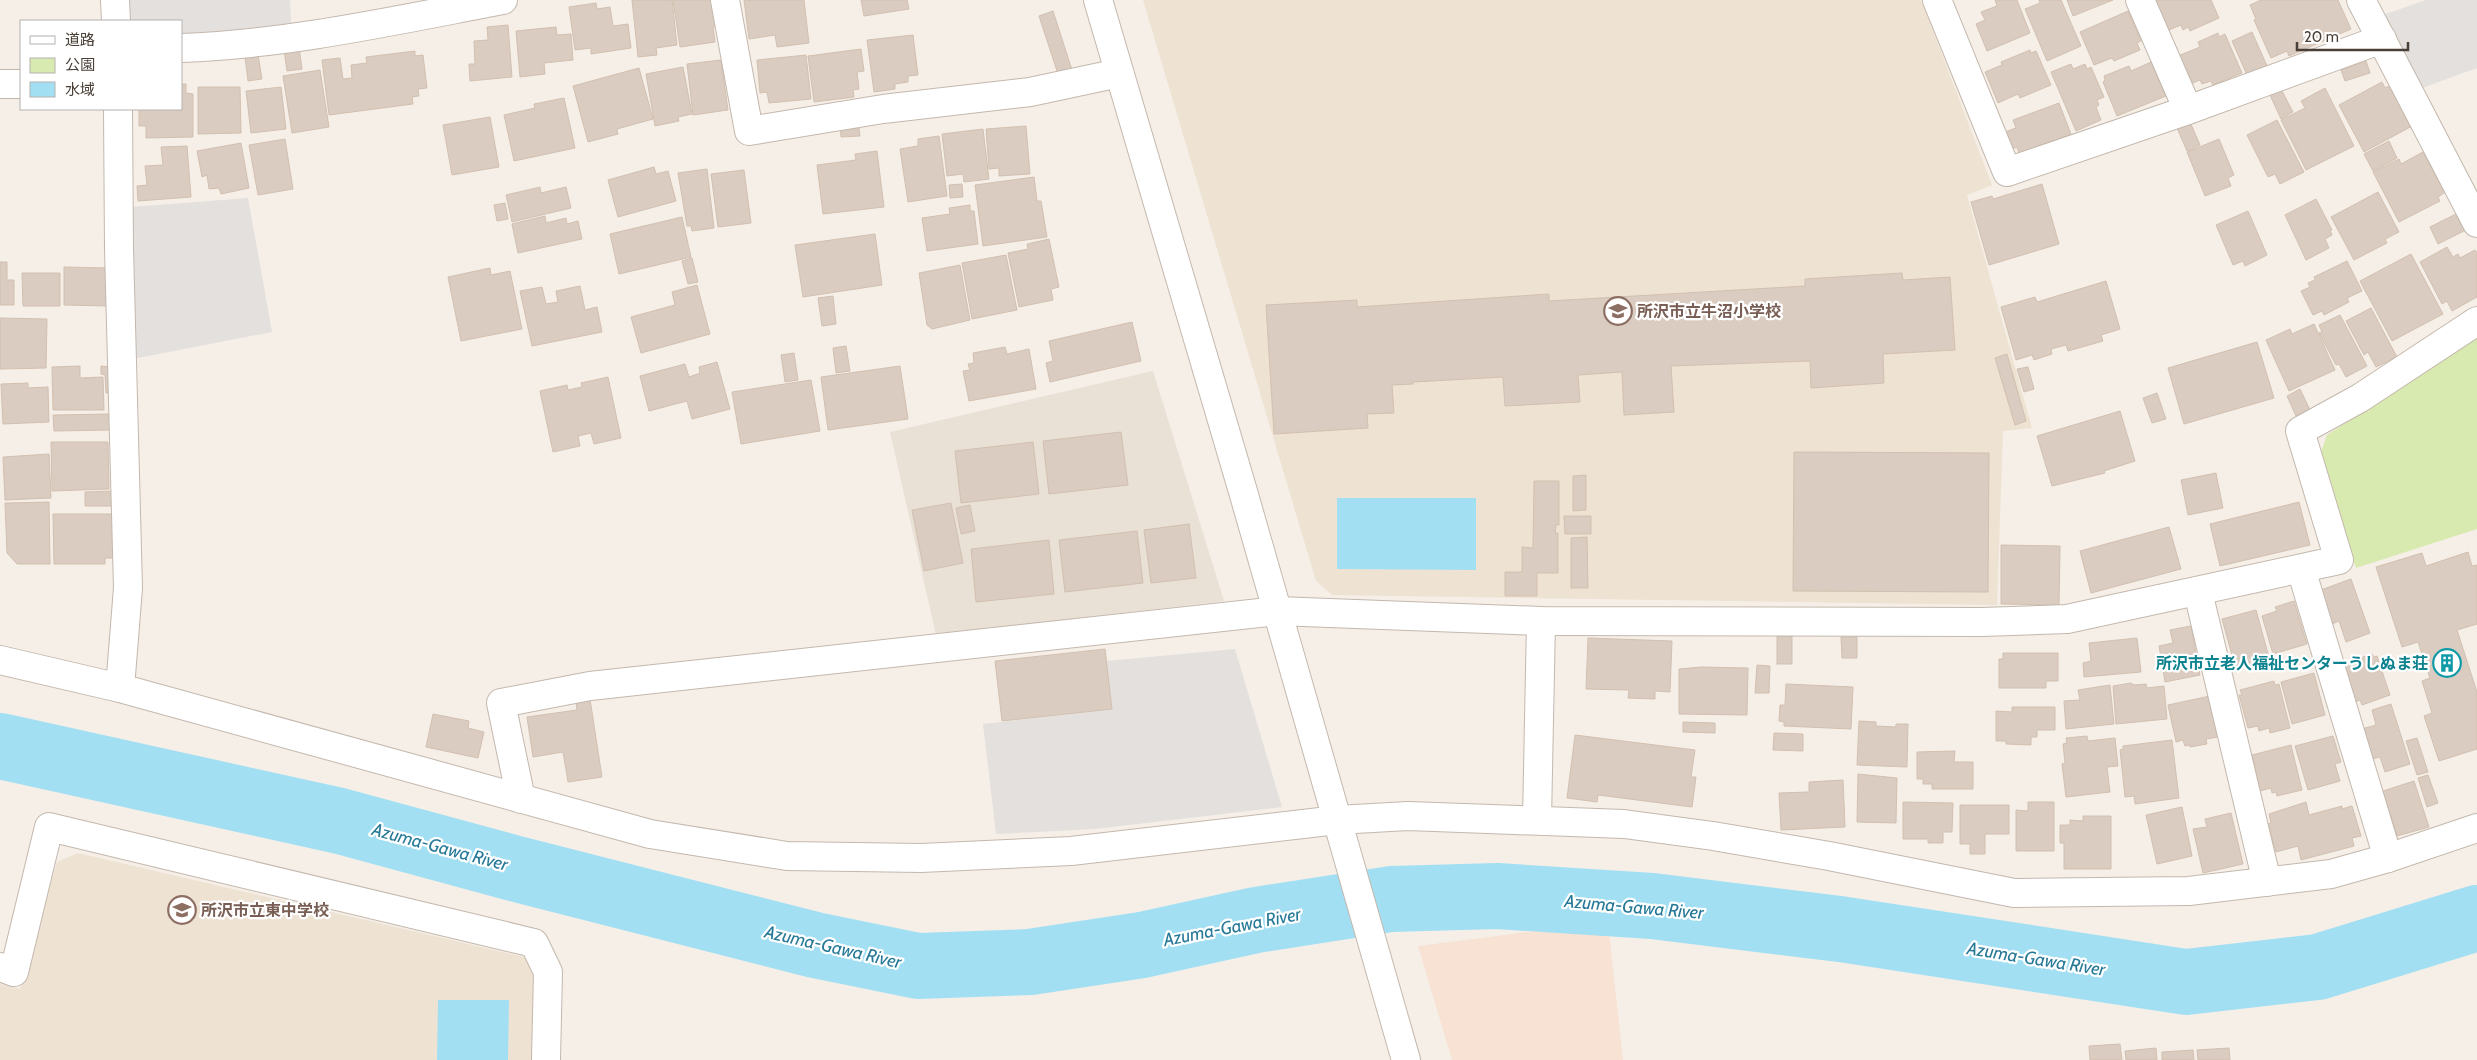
<svg xmlns="http://www.w3.org/2000/svg" width="2477" height="1060" font-family="Cabin,'Noto Sans JP',sans-serif">
<rect width="100%" height="100%" fill="#f5efe8"/>
<polygon fill="#e9e0d6" points="1153,371 1224,601 936,635 890,432"/>
<polygon fill="#f7e2d3" points="1543,930 1609,931 1623,1060 1452,1060 1418,946"/>
<g fill="#eee2d2">
<polygon points="1143,0 1921,0 1992,185 1967,195 2032,428 2003,431 1997,605 1332,595 1316,581"/>
<polygon points="78,853 528,958 539,974 537,1060 0,1060 0,984 20,989 57,862"/>
</g>
<polygon fill="#d9eab0" points="2477,338 2477,529 2356,568 2320,455 2327,435"/>
<g fill="#e3e0dd">
<polygon points="124,0 290,0 291,24 181,37 181,21 124,21"/>
<polygon points="2426,0 2477,0 2477,68 2422,88 2383,15"/>
<polygon points="248,198 272,332 133,359 131,207"/>
<polygon points="1235,649 1282,807 1095,829 996,834 983,724 1112,709 1107,661"/>
</g>
<g fill="#a3dff3">
<polygon points="1337,498 1476,498 1476,570 1337,569"/>
<polygon points="438,1000 509,1000 508,1060 437,1060"/>
</g>
<g fill="none" stroke-linecap="round" stroke-linejoin="round">
<polyline stroke="#a3dff3" stroke-width="66" points="0,746 340,821 513,868 815,945 918,966 1030,962 1142,945 1256,920 1391,899 1497,896 1652,906 1840,929 2186,982 2318,967 2477,918"/>
</g>
<g fill="#daccc0" stroke="#d2c0b0">
<polygon points="632,0 672,0 677,45 656,48 657,55 638,57"/>
<polygon points="673,0 716,0 719,26 713,27 715,42 680,47"/>
<polygon points="744,0 804,0 809,43 777,47 775,35 749,39"/>
<polygon points="861,0 907,0 909,9 864,16"/>
<polygon points="1995,0 2017,0 2030,33 1987,51 1976,24 1985,20 1981,12 1997,6"/>
<polygon points="2039,0 2061,0 2081,46 2047,61 2025,9 2040,3"/>
<polygon points="2067,0 2113,0 2073,16"/>
<polygon points="2157,0 2211,0 2219,18 2190,31 2188,27 2183,30 2181,25 2167,31 2154,1"/>
<polygon points="2261,0 2338,0 2351,29 2289,56 2287,51 2271,58 2254,20 2256,19 2250,5"/>
<polygon points="596,3 597,9 610,7 613,26 628,24 631,48 591,54 591,48 575,50 569,7"/>
<polygon points="1053,11 1072,70 1058,74 1039,16"/>
<polygon points="2128,11 2141,41 2137,43 2140,50 2114,61 2112,58 2094,65 2080,32"/>
<polygon points="508,25 512,77 470,81 469,64 475,64 474,41 488,40 487,27"/>
<polygon points="556,27 557,35 571,34 573,60 544,63 545,74 520,77 516,31"/>
<polygon points="2252,32 2267,66 2247,75 2232,41"/>
<polygon points="2218,33 2219,37 2225,34 2242,73 2213,85 2211,81 2202,84 2200,80 2190,84 2178,56 2200,47 2198,42"/>
<polygon points="913,35 918,75 908,76 908,82 895,84 895,89 874,92 867,40"/>
<polygon points="299,48 302,69 287,71 284,50"/>
<polygon points="861,49 864,71 857,72 859,89 853,90 854,97 814,102 808,56"/>
<polygon points="2030,50 2031,53 2036,51 2051,85 2020,98 2018,94 1998,103 1985,72 2002,65 2001,62"/>
<polygon points="415,51 415,56 423,55 427,88 418,89 419,96 412,97 413,104 329,115 322,60 340,58 343,79 352,78 351,65 367,63 366,57"/>
<polygon points="258,55 262,79 248,81 245,57"/>
<polygon points="806,55 811,99 769,103 767,92 760,93 757,60"/>
<polygon points="721,60 728,110 693,115 687,64"/>
<polygon points="2366,61 2370,73 2345,81 2341,70"/>
<polygon points="2151,62 2166,96 2117,116 2103,82 2105,80 2104,76 2129,66 2131,71"/>
<polygon points="2071,64 2073,69 2085,64 2087,69 2091,67 2104,97 2097,100 2099,105 2096,107 2101,120 2076,131 2051,72"/>
<polygon points="683,67 692,114 678,117 679,121 655,126 646,74"/>
<polygon points="639,68 653,119 617,129 618,134 588,142 573,86"/>
<polygon points="320,70 329,127 292,133 283,76"/>
<polygon points="2382,82 2385,88 2391,85 2414,125 2364,152 2339,105"/>
<polygon points="181,84 186,84 186,93 193,94 193,137 146,138 146,126 139,126 139,109 181,109"/>
<polygon points="198,87 240,87 241,133 198,134"/>
<polygon points="281,87 286,129 251,133 246,91"/>
<polygon points="2325,88 2354,146 2306,170 2281,120 2305,108 2301,101"/>
<polygon points="2281,89 2293,112 2281,119 2270,95"/>
<polygon points="564,98 575,148 514,161 504,115 535,108 534,104"/>
<polygon points="2059,103 2071,134 2039,149 2038,147 2019,153 2017,147 2012,149 2005,132 2016,128 2013,120"/>
<polygon points="490,117 499,167 452,175 443,125"/>
<polygon points="2277,120 2304,172 2280,184 2275,174 2268,177 2247,135"/>
<polygon points="858,121 860,136 841,137 840,123"/>
<polygon points="2190,122 2200,145 2187,151 2177,128"/>
<polygon points="1026,126 1030,174 999,176 999,168 989,169 986,129"/>
<polygon points="983,129 989,179 964,182 963,174 947,176 942,134"/>
<polygon points="939,136 947,196 908,202 900,149 918,146 918,139"/>
<polygon points="285,139 293,189 258,195 249,145"/>
<polygon points="2219,139 2234,175 2228,178 2231,186 2205,196 2187,152"/>
<polygon points="2389,141 2397,158 2373,171 2364,154"/>
<polygon points="241,143 249,188 221,194 219,188 209,189 207,175 202,177 197,151"/>
<polygon points="187,146 191,197 138,201 137,186 147,185 145,166 163,165 161,147"/>
<polygon points="877,151 884,207 823,214 817,165 856,160 855,154"/>
<polygon points="2423,152 2439,182 2442,181 2447,191 2438,197 2440,201 2399,222 2373,172 2399,159 2401,164"/>
<polygon points="654,167 656,174 668,171 676,201 618,217 608,180"/>
<polygon points="707,169 714,228 692,231 691,226 687,226 678,173"/>
<polygon points="744,170 751,223 718,227 711,174"/>
<polygon points="1034,177 1037,201 1041,201 1047,237 983,246 975,185"/>
<polygon points="962,184 963,197 950,198 949,185"/>
<polygon points="2042,184 2059,244 1989,265 1971,202 1992,196 1993,199"/>
<polygon points="540,187 541,193 566,187 571,208 512,222 506,195"/>
<polygon points="2378,192 2399,232 2385,239 2387,243 2354,260 2331,217"/>
<polygon points="2316,199 2332,230 2330,230 2332,235 2325,239 2329,248 2306,260 2285,215"/>
<polygon points="505,203 508,219 497,221 494,205"/>
<polygon points="970,205 970,211 974,211 978,244 927,251 922,218 950,214 949,208"/>
<polygon points="2248,211 2267,255 2245,266 2243,261 2233,265 2216,225"/>
<polygon points="2460,212 2468,229 2438,244 2430,227"/>
<polygon points="545,216 546,223 566,218 567,224 578,221 582,239 518,253 512,224"/>
<polygon points="682,217 691,257 619,274 610,234"/>
<polygon points="875,234 882,285 803,297 795,245"/>
<polygon points="1049,239 1059,287 1051,289 1053,300 1019,307 1008,253 1028,249 1027,244"/>
<polygon points="2447,247 2453,257 2458,254 2460,258 2475,250 2477,253 2477,297 2452,311 2447,301 2442,304 2420,262"/>
<polygon points="2411,254 2443,314 2392,341 2360,281"/>
<polygon points="1006,255 1017,310 972,319 962,263"/>
<polygon points="692,258 698,282 688,284 682,261"/>
<polygon points="2347,261 2362,291 2347,298 2349,302 2324,315 2322,311 2313,315 2301,291 2310,287 2308,283 2315,280 2314,277"/>
<polygon points="0,262 7,262 7,280 14,280 14,305 0,305"/>
<polygon points="960,265 970,320 932,329 927,325 919,273"/>
<polygon points="64,267 109,268 109,306 64,305"/>
<polygon points="490,268 491,275 510,271 522,329 461,341 448,277"/>
<polygon points="22,273 60,273 60,306 23,306"/>
<polygon points="1902,273 1903,280 1950,277 1955,350 1883,354 1884,383 1811,388 1810,361 1671,366 1674,412 1624,415 1622,372 1578,375 1580,402 1505,406 1503,377 1413,382 1413,384 1392,385 1394,413 1367,414 1368,428 1274,434 1266,305 1357,300 1357,307 1549,294 1549,301 1805,286 1805,279"/>
<polygon points="2106,281 2120,329 2101,335 2103,341 2068,351 2066,345 2051,349 2052,354 2034,360 2032,355 2016,360 2001,307 2035,297 2037,302"/>
<polygon points="697,285 710,334 641,353 631,317 675,305 672,292"/>
<polygon points="580,286 585,310 597,307 602,332 532,346 520,291 542,287 546,304 558,302 556,291"/>
<polygon points="833,296 836,324 822,326 818,298"/>
<polygon points="2371,308 2397,357 2376,367 2368,352 2364,355 2346,321"/>
<polygon points="2340,315 2367,366 2346,377 2339,364 2336,365 2319,333 2322,332 2319,325"/>
<polygon points="0,318 47,319 46,368 0,369"/>
<polygon points="1132,322 1141,361 1050,382 1046,363 1053,361 1049,341"/>
<polygon points="2314,324 2335,370 2289,391 2266,340 2290,329 2292,334"/>
<polygon points="2257,342 2274,398 2184,424 2168,368"/>
<polygon points="846,346 850,371 836,373 833,348"/>
<polygon points="1005,347 1007,354 1029,349 1036,389 969,401 963,371 970,370 968,364 974,363 973,353"/>
<polygon points="794,353 798,380 785,382 781,355"/>
<polygon points="2007,354 2026,421 2015,425 1995,358"/>
<polygon points="717,362 730,409 692,419 687,401 649,411 640,376 685,364 689,377 700,373 699,367"/>
<polygon points="80,366 80,378 103,377 104,410 53,410 52,367"/>
<polygon points="101,366 110,367 111,393 106,393 105,375 101,374"/>
<polygon points="900,366 908,419 828,430 821,377"/>
<polygon points="2028,367 2034,389 2024,392 2017,369"/>
<polygon points="608,377 621,438 594,444 591,433 578,436 580,446 553,452 540,391 567,385 568,390 582,387 581,383"/>
<polygon points="811,380 820,431 741,444 732,392"/>
<polygon points="28,383 28,388 48,387 49,422 3,424 1,384"/>
<polygon points="2300,389 2310,410 2296,416 2287,396"/>
<polygon points="2157,393 2166,419 2152,423 2143,398"/>
<polygon points="2120,411 2135,461 2104,471 2105,473 2052,486 2037,436"/>
<polygon points="109,414 110,430 54,431 53,415"/>
<polygon points="1121,432 1128,485 1049,494 1043,441"/>
<polygon points="51,442 108,442 109,489 52,491"/>
<polygon points="1033,442 1039,494 961,503 955,451"/>
<polygon points="1794,452 1989,453 1988,592 1793,591"/>
<polygon points="49,454 51,498 5,500 3,457"/>
<polygon points="2216,473 2223,508 2188,515 2181,480"/>
<polygon points="1586,475 1586,510 1573,511 1573,476"/>
<polygon points="1534,481 1559,481 1559,525 1556,525 1555,533 1558,533 1558,573 1537,573 1537,596 1505,596 1505,572 1522,572 1522,547 1533,548"/>
<polygon points="113,491 112,506 85,506 85,492"/>
<polygon points="49,502 50,564 17,564 7,553 5,503"/>
<polygon points="2299,502 2310,545 2220,566 2210,524"/>
<polygon points="951,503 963,563 924,571 912,510"/>
<polygon points="970,505 975,531 961,534 956,508"/>
<polygon points="53,514 114,514 115,558 105,558 105,564 54,564"/>
<polygon points="1564,516 1591,516 1591,534 1565,534"/>
<polygon points="1189,524 1196,578 1151,583 1144,530"/>
<polygon points="2169,527 2181,569 2091,593 2080,551"/>
<polygon points="1137,531 1143,583 1065,592 1059,540"/>
<polygon points="1587,537 1588,588 1571,588 1571,538"/>
<polygon points="1049,540 1054,594 976,602 971,549"/>
<polygon points="2001,545 2060,546 2059,605 2001,604"/>
<polygon points="2468,552 2472,566 2477,565 2477,624 2457,630 2477,692 2477,749 2439,761 2424,716 2432,713 2422,681 2430,678 2418,642 2402,647 2376,567 2422,553 2426,566"/>
<polygon points="2351,579 2370,633 2346,642 2339,621 2330,625 2318,591"/>
<polygon points="2294,601 2307,644 2273,654 2262,616 2277,611 2275,607"/>
<polygon points="2256,610 2270,661 2250,667 2249,662 2235,666 2222,619"/>
<polygon points="2191,626 2200,675 2165,682 2159,646 2173,643 2170,630"/>
<rect x="1777" y="636" width="15" height="28"/>
<polygon points="1841,637 1857,637 1857,658 1842,658"/>
<polygon points="1588,638 1672,641 1670,692 1655,691 1655,699 1628,698 1629,690 1586,689"/>
<polygon points="2137,638 2141,672 2084,677 2083,663 2091,661 2089,643"/>
<polygon points="1105,649 1112,709 1002,721 995,661"/>
<polygon points="2003,653 2058,653 2058,681 2046,681 2046,688 1999,688 1999,659 2003,659"/>
<polygon points="2372,654 2374,657 2377,656 2390,695 2362,705 2360,700 2355,702 2343,667 2346,666 2345,663"/>
<polygon points="1757,665 1770,666 1769,693 1755,693"/>
<polygon points="1701,667 1748,668 1747,715 1679,714 1679,669"/>
<polygon points="2314,673 2325,715 2292,724 2281,682"/>
<polygon points="2274,681 2275,685 2279,684 2290,728 2270,733 2269,728 2259,731 2258,726 2248,728 2239,695 2242,695 2240,690"/>
<polygon points="2131,683 2134,685 2146,684 2147,688 2164,686 2167,719 2116,724 2113,686"/>
<polygon points="1786,684 1853,687 1851,729 1784,726 1784,722 1779,721 1780,705 1785,705"/>
<polygon points="2110,685 2114,724 2066,729 2064,701 2080,700 2078,690"/>
<polygon points="2210,696 2218,737 2206,739 2207,744 2190,747 2190,745 2185,746 2183,740 2176,742 2168,705"/>
<polygon points="590,699 602,777 568,782 563,752 533,757 527,717 577,710 576,702"/>
<polygon points="2391,704 2410,764 2385,772 2380,757 2372,759 2362,729 2376,725 2372,710"/>
<polygon points="2012,707 2055,707 2055,730 2037,730 2037,737 2031,737 2031,745 2006,744 2006,741 1996,741 1996,711 2012,712"/>
<polygon points="433,714 469,721 468,728 484,732 478,758 426,747"/>
<polygon points="1859,721 1876,722 1876,726 1896,727 1896,724 1908,724 1907,767 1857,765"/>
<polygon points="1683,722 1715,723 1715,733 1683,732"/>
<polygon points="1774,733 1803,734 1803,751 1773,750"/>
<polygon points="1575,735 1695,750 1691,777 1696,777 1692,807 1598,795 1597,802 1567,798"/>
<polygon points="2087,736 2088,741 2115,738 2118,766 2107,767 2110,792 2066,797 2062,764 2065,763 2063,744 2067,743 2066,738"/>
<polygon points="2333,736 2341,762 2335,764 2340,781 2308,790 2295,746"/>
<polygon points="2417,738 2428,772 2417,775 2406,741"/>
<polygon points="2172,740 2179,798 2135,804 2134,796 2125,797 2120,750 2123,749 2123,746"/>
<polygon points="2291,745 2302,790 2277,796 2276,792 2272,793 2271,788 2260,791 2252,755"/>
<polygon points="1955,751 1954,762 1973,762 1973,789 1932,789 1932,784 1923,784 1923,779 1917,779 1917,752"/>
<polygon points="1858,774 1897,778 1896,823 1857,822"/>
<polygon points="2428,775 2438,803 2427,807 2418,778"/>
<polygon points="1843,780 1845,827 1781,830 1779,793 1809,792 1809,782"/>
<polygon points="2414,781 2429,827 2397,836 2391,816 2384,818 2377,793"/>
<polygon points="1903,802 1953,803 1952,832 1943,832 1943,843 1928,843 1928,839 1903,839"/>
<polygon points="2028,802 2054,802 2054,851 2016,851 2016,810 2028,811"/>
<polygon points="2306,802 2309,815 2342,806 2342,809 2352,806 2361,836 2352,838 2354,846 2301,860 2298,846 2276,852 2268,824 2271,823 2269,814"/>
<polygon points="1960,805 2009,805 2009,834 1985,834 1985,854 1970,854 1970,844 1960,844"/>
<polygon points="2182,807 2192,856 2157,864 2146,815"/>
<polygon points="2231,813 2243,864 2203,873 2193,829 2207,827 2205,819"/>
<polygon points="2083,816 2111,816 2111,869 2064,869 2064,843 2060,843 2060,825 2070,825 2070,820 2083,821"/>
<polygon points="2120,1044 2122,1060 2090,1060 2089,1046"/>
<polygon points="2156,1048 2157,1060 2126,1060 2125,1051"/>
<polygon points="2229,1048 2230,1060 2198,1060 2197,1050"/>
<polygon points="2193,1050 2194,1060 2162,1060 2162,1052"/>
</g>
<g fill="none" stroke-linecap="round" stroke-linejoin="round">
<defs>
<g id="minor">
<polyline points="115,0 116,21"/>
<polyline points="725,0 749,131 883,109 1030,92 1119,73"/>
<polyline points="1098,0 1242,488 1406,1060"/>
<polyline points="1937,0 2007,172 2188,110 2382,39"/>
<polyline points="2140,0 2188,110"/>
<polyline points="2361,0 2477,223"/>
<path d="M181,48C290,44 397,20 503,0"/>
<polyline points="0,84 21,84"/>
<polyline points="118,109 119,249 128,588 120,688"/>
<polyline points="2301,569 2388,858"/>
<polyline points="2198,592 2267,882"/>
<polyline points="0,660 120,688 650,834 787,856 921,858 1071,851 1337,820 1408,816 1624,824 1713,836 1829,856 2014,893 2189,891 2331,874 2388,858 2477,828"/>
<polyline points="521,799 501,703 590,686 1277,611 1541,621 1982,622 2067,619 2339,560 2300,431 2360,398 2477,321"/>
<polyline points="1537,820 1541,621"/>
<polyline points="0,967 14,972 49,827 534,943 548,972 546,1060"/>
</g>
</defs>
<use href="#minor" stroke="#c4b8ad" stroke-width="30"/>
<use href="#minor" stroke="#fff" stroke-width="28"/>
</g>
<defs>
<symbol id="school-ring" viewBox="-11 -11 22 22"><circle r="9.5" fill="#fff" stroke="#8d6e63" stroke-width="1.5"/><path d="M0-5L7-2L0 1L-7-2ZM-4 1L0 2.5L4 1V4Q0 6-4 4Z" fill="#8d6e63"/></symbol>
<symbol id="building-ring" viewBox="-11 -11 22 22"><circle r="9.5" fill="#fff" stroke="#0f9aa8" stroke-width="1.5"/><path d="M-4-6H4V6H1V3H-1V6H-4ZM-2.5-4.3h1.7v1.8h-1.7ZM.8-4.3h1.7v1.8H.8ZM-2.5-1h1.7V.8h-1.7ZM.8-1h1.7V.8H.8Z" fill="#0f9aa8"/></symbol>
</defs>
<g fill-rule="evenodd">
<use href="#school-ring" x="1602" y="295" width="32" height="32"/>
<use href="#building-ring" x="2431" y="647" width="32" height="32"/>
<use href="#school-ring" x="166" y="894" width="32" height="32"/>
</g>
<g text-anchor="middle" stroke-width="4.5" stroke-linejoin="round" paint-order="stroke">
<g font-size="16" font-weight="bold" fill="#785e54" stroke="#fff" text-anchor="start">
<text x="1637" y="317">所沢市立牛沼小学校</text>
<text x="201" y="916">所沢市立東中学校</text>
</g>
<g font-size="16" font-weight="bold" fill="#0d838f" stroke="#fff" text-anchor="end">
<text x="2428" y="669">所沢市立老人福祉センターうしぬま荘</text>
</g>
<g font-size="18" font-style="italic" fill="#267997" stroke="#fff">
<text transform="translate(440 847) rotate(15)" y="6">Azuma-Gawa River</text>
<text transform="translate(1634 907) rotate(5)" y="6">Azuma-Gawa River</text>
<text transform="translate(1232 927) rotate(-11)" y="6">Azuma-Gawa River</text>
<text transform="translate(833 947) rotate(13)" y="6">Azuma-Gawa River</text>
<text transform="translate(2036 959) rotate(9)" y="6">Azuma-Gawa River</text>
</g>
</g>
<rect x="20" y="20" width="162" height="90" fill="#ffffff" stroke="#b6b2af"/>
<rect x="30" y="36" width="25" height="8" fill="#ffffff" stroke="#b6b2af"/>
<text x="65" y="45" font-size="15" fill="#493f36">道路</text>
<rect x="30" y="58" width="25" height="15" fill="#d9eab0" stroke="#b6b2af"/>
<text x="65" y="70" font-size="15" fill="#493f36">公園</text>
<rect x="30" y="82" width="25" height="15" fill="#a3dff3" stroke="#b6b2af"/>
<text x="65" y="95" font-size="15" fill="#493f36">水域</text>
<path d="M2297 42v8h111v-8" fill="none" stroke="#493f36" stroke-width="2.5"/>
<text x="2304" y="42" font-size="15" fill="#493f36" stroke="#ffffff" stroke-width="4" paint-order="stroke">20 m</text>
</svg>
